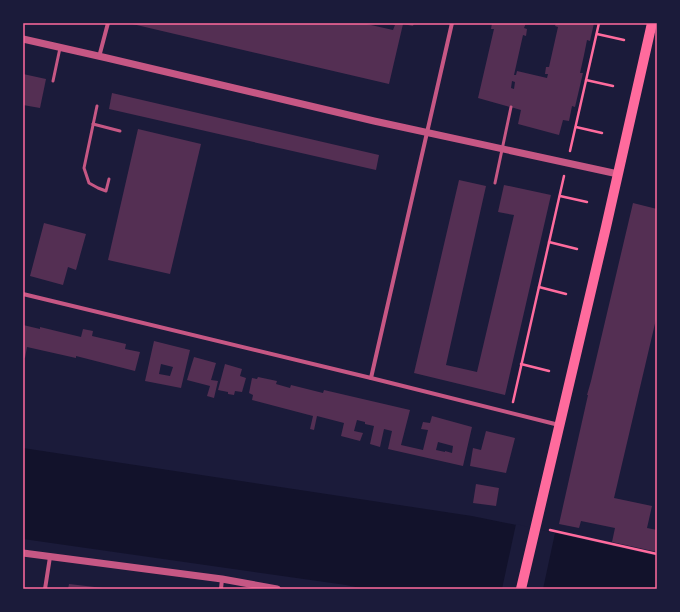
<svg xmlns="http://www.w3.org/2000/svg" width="680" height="612" font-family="'IBM Plex Sans',sans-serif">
<rect width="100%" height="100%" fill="#1b1b3a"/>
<polygon fill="#12122b" points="23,448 472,516 555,533 657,556 657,589 365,589 346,585 23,539"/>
<polygon fill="#1b1b3a" points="516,524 555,533 543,589 502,589"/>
<g fill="#542f53" fill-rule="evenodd">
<polygon points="128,23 362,23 393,30 395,25 390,23 414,23 413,26 403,24 389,84"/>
<path d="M492,23H526L524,28L527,29L526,36L523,35L514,75H516L517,71L547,78L548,74H545L546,67H549L558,27L555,26L556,23H594L590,41L587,40L584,55L580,73H583L575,107L572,106L569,121L563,120L559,135L518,124L521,110L478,98L494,29H491ZM512,81L515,82L514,89L511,88Z"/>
<polygon points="23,74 46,79 40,108 23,105"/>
<polygon points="112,93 379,155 376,170 109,109"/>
<polygon points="138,129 201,144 170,274 108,260"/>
<polygon points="459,180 486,186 446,365 477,372 514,215 498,212 504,185 551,195 505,395 414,373"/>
<polygon points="633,203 657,209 657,315 614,498 652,506 647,528 657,530 657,552 612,542 615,528 581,521 579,528 559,524 588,395 587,395 591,381"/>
<polygon points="44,223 86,234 76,270 68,267 63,285 30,276"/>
<polygon points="23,325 40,329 40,327 81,337 83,329 93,331 92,336 126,344 125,349 140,352 135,371 76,356 76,358 27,347 25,358 23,357"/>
<path d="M154,341L190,350L181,388L145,381ZM161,364L173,367L170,376L159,374Z"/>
<polygon points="194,357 216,363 211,380 218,381 214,398 207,396 210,386 187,380"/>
<polygon points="225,364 242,369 240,376 246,378 242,392 235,391 234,395 228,394 228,392 218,390"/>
<path d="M258,377L277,381L276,384L290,388L291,385L323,393L324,390L410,410L401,445L423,450L428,430L421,429L423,422L430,423L432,416L472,427L463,466L388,449L392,431L384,429L380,447L370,444L374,426L365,424V422L357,420L354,431L363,433L360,441L341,436L344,423L317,416L314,430L310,429L313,416L252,400L253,395L249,393L252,378L257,379ZM438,442L453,446L452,453L445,451V452L436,450Z"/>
<polygon points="486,431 515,438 506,473 470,466 473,448 481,450"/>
<polygon points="476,484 499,488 496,506 473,503"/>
<polygon points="69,584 103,588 103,589 68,589"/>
</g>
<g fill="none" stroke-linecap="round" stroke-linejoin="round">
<g stroke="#ff6b9d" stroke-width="2.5">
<polyline points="597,34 624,40"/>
<polyline points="586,80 613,86"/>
<polyline points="576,127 602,133"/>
<polyline points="570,151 599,23"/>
<polyline points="560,196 587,202"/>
<polyline points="549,242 577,249"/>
<polyline points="539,287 566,294"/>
<polyline points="521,364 549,371"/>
<polyline points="513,402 564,176"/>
<polyline points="550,530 657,554"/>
</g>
<g stroke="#c65784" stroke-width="3">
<polyline points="53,81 60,48"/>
<polyline points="97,106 84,168 89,183 98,188 106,191 109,179"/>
<polyline points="93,124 120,131"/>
<polyline points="495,183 511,107"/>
</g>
<g stroke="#c65784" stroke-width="4">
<polyline points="99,57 108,23"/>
<polyline points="23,294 371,378 559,425"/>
<polyline points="371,378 452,23"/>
<polyline points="45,589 50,557"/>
<polyline points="221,589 222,579"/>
</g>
<g stroke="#c65784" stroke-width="7">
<polyline points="23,39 107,58 374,121 618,174"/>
<polyline points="23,553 222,579 277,589"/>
</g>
<polyline stroke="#ff6b9d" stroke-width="10" points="521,589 606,227 652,23"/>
</g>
<rect width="680" height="612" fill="none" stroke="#1b1b3a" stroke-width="48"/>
<rect x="24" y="24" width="632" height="564" fill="none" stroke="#ff6b9d" stroke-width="1.5"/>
</svg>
